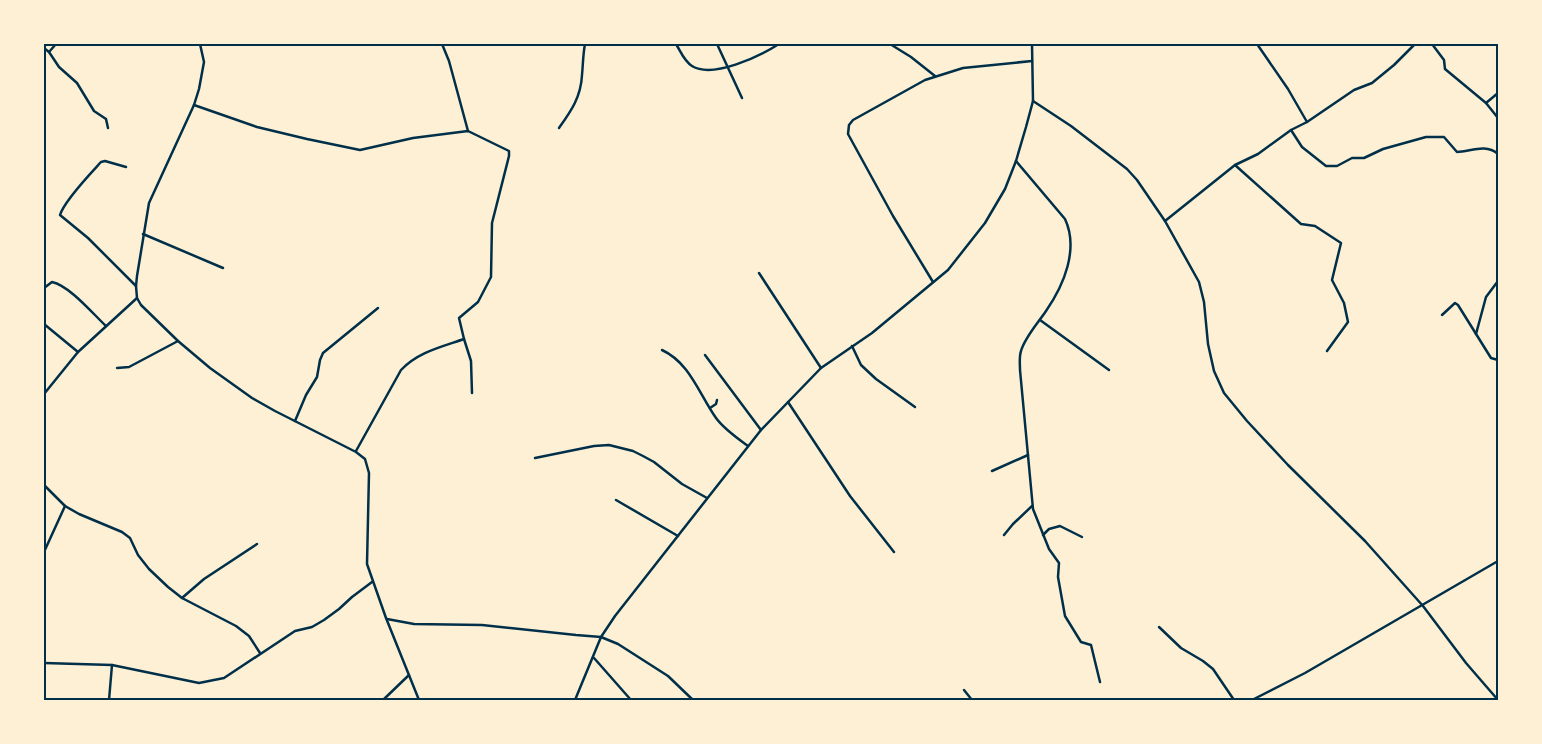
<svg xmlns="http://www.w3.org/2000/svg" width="1542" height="744" font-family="'DejaVu Sans',sans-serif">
<rect width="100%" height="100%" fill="#fdf0d5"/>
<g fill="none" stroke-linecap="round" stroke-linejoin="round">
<g stroke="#003049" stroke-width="2.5">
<polyline points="200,44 204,62 199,89 194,105 149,203 137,276 136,286 137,298 141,305 178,341 210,368 252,398 275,411 356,452 365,459 369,473 367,564 386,618 419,700"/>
<polyline points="442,44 449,61 468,131"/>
<path d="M676,44C681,52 684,61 692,66C713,79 760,56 779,44"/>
<polyline points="717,44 742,98"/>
<polyline points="890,44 911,57 935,76"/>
<polyline points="1257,44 1288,89 1307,122"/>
<polyline points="1432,44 1444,60 1445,69 1486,103 1498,118"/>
<polyline points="44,48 49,52 59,67 77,83 94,111 106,119 108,128"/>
<polyline points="49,52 56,44"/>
<polyline points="1033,101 1071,126 1127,169 1137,180 1165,221 1199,282 1204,302 1208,344 1214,371 1224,393 1247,421 1288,465 1365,541 1423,606 1466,663 1498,700"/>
<polyline points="1486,103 1498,93"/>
<polyline points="194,105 257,127 307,139 360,150 413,138 468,131 509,151 509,156 492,223 491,277 478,302 459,318 464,339 471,361 472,393"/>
<path d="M559,128C571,111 581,97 582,75C583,65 583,54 585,44"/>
<path d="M1291,130L1302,147L1326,166H1337L1352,158H1364L1383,149L1426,137H1444L1457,152C1470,152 1485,143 1498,154"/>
<path d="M1016,161L1065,219C1079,249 1064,285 1046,311C1038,323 1025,337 1021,351C1019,357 1020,364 1020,370L1033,509L1049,549L1059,563L1058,577L1065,616L1081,642L1091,645L1100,682"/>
<polyline points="1235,165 1301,224 1315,226 1341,243 1332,280 1344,303 1348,322 1327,351"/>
<path d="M126,167L105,161L101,162C90,174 64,201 60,215L88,238L136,286"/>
<polyline points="1165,221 1235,165 1258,154 1291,130 1307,122 1354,90 1372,83 1394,65 1415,44"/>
<polyline points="143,234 223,268"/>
<polyline points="759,273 821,368"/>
<polyline points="933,282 893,216 848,134 849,125 853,120 925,80 963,68 1032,61"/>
<path d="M44,288L52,282C70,286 93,314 106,326"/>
<polyline points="1442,315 1455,303 1458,305 1491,358 1498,360"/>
<polyline points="1040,320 1109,370"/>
<polyline points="44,324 78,352"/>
<polyline points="1476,334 1486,297 1498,281"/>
<polyline points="852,346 861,365 876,379 915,407"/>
<path d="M662,350C690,363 699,394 716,418C724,429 737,438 748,446"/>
<polyline points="705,355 761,430"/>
<polyline points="117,368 129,367 178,341"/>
<polyline points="44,394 78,352 137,298"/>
<polyline points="788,402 850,496 894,552"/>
<polyline points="710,408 716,404 717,400"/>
<polyline points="295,421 306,395 317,377 320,360 323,353 378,308"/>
<path d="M356,451L401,370C418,352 441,347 464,339"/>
<polyline points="535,458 594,446 609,445 633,451 643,456 654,462 682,484 707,498"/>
<polyline points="992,471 1028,455"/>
<polyline points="44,485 65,506 79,514 122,532 130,538 138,555 149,569 168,587 182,598 236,626 249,636 260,653"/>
<polyline points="616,500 678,536"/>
<polyline points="1004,535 1013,524 1032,506"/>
<polyline points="1043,535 1049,529 1060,526 1082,537"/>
<polyline points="44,552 65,506"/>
<polyline points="182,598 204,579 257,544"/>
<polyline points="387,619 414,624 482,625 576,635 601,637 618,644 668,676 693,700"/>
<polyline points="1159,627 1181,648 1203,661 1213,669 1234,700"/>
<polyline points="594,658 631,700"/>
<polyline points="44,663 112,665 199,683 224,678 295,631 312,627 324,620 339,609 352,597 372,582"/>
<polyline points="964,690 972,700"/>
<polyline points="109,700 112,665"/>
<polyline points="383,700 409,675"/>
<polyline points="575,700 601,637 615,616 761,430 821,368 872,333 948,270 985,223 1005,189 1016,161 1026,127 1033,101 1032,44"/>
<polyline points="1252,700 1305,673 1498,561"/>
</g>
</g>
<rect width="1542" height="744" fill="none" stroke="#fdf0d5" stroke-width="90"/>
<rect x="45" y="45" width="1452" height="654" fill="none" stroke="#003049" stroke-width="2"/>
</svg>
